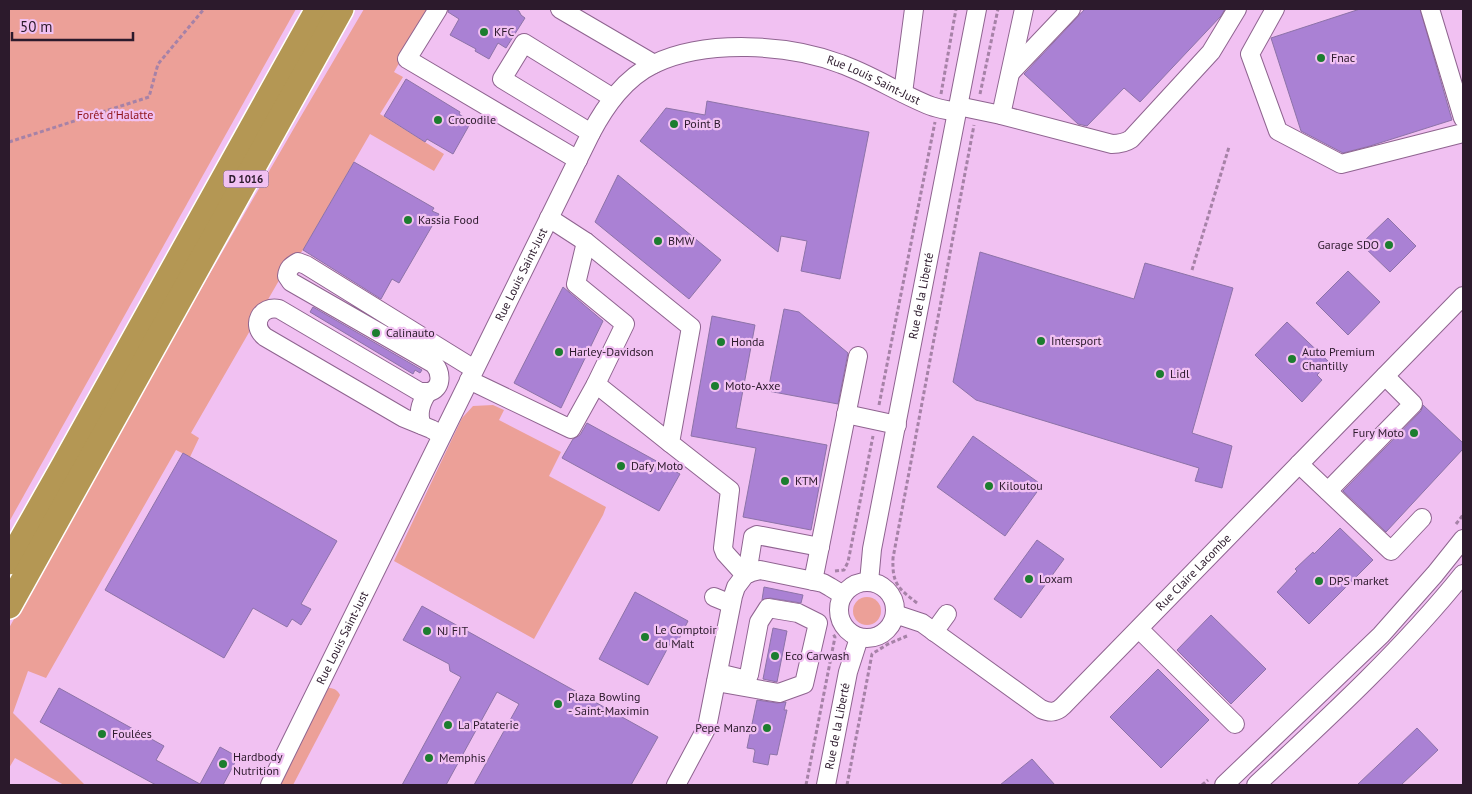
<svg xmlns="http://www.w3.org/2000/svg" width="1472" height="794" font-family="'PT Sans',sans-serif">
<rect width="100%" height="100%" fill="#f1c1f2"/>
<g fill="#eca098">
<polygon points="9,9 296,9 9,522"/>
<polygon points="364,9 430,9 394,72 403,77 380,114 444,154 434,171 370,134 303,250 281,277 191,433 199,438 190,457 176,450 46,678 28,671 13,713 85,785 64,785 15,758 9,768 9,628 124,422 297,123"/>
<polygon points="493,405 504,410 499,420 561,452 549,476 606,507 603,515 534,639 394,561 462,418 473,406"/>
<circle cx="867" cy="611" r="14"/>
<path d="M328,688C333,688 337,689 340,695L293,785H279Z"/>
</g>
<g fill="#aa81d4" stroke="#8d73a8">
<polygon points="449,9 515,9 519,11 521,15 525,18 506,48 498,43 489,59 475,51 476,49 450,35 459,19 448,12"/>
<polygon points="1085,9 1225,9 1221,16 1140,102 1124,88 1087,126 1078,124 1024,74"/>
<polygon points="1360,9 1420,9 1452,120 1370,146 1343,153 1301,131 1271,38"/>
<polygon points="406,79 460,112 459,114 471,122 453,154 427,139 425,142 384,116"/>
<polygon points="707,101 869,132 840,279 801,271 807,241 781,236 778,252 640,141 666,108 705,115"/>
<polygon points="354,162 434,208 432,211 439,214 399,283 392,279 381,299 303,250"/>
<polygon points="618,175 721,260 689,299 595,222"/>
<polygon points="1388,218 1416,246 1390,272 1361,244"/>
<polygon points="980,252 1134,299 1145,263 1233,288 1192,433 1232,446 1222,488 1195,481 1199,468 976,400 953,382"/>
<polygon points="1348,271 1380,302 1348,335 1316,303"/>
<polygon points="563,287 603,321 561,408 514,383"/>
<polygon points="313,307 422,370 420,373 415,370 413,374 310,312"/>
<polygon points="784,309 799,312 848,353 838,404 768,391"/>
<polygon points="712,316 755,325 736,428 827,445 811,530 743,517 756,448 691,436"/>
<polygon points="1287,322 1329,362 1317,375 1322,380 1302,402 1255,355"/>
<polygon points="1423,405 1463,443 1463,449 1386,532 1343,491 1421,411"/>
<polygon points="587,423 680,474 659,511 562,458 573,439 580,435"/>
<polygon points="973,436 1042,485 1005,536 937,487"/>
<polygon points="183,453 337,541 301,604 311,609 301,625 292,619 287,627 253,608 224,658 105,590"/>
<polygon points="1340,528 1373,560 1309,624 1277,592 1297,571 1295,569 1313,552 1314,554"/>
<polygon points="1037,540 1064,559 1021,618 994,599"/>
<polygon points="764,587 803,595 801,603 770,598 762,600"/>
<polygon points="635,592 688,621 677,643 672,640 648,685 599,659"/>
<polygon points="422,606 658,737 631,785 474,785 519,704 497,692 446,785 402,785 461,677 450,671 449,664 403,640"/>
<polygon points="1211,615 1266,669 1231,704 1177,650"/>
<polygon points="773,628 787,631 777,682 763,679"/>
<polygon points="1158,669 1209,720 1161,768 1110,717"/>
<polygon points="59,688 164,746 156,760 200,784 220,747 238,757 223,785 156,785 40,722"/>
<polygon points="757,700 777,703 786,702 784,710 787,710 777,755 770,754 768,765 753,762 755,751 754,749 747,748"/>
<polygon points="1417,728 1438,750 1401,785 1357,785"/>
<polygon points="1032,759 1055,785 1000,785"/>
</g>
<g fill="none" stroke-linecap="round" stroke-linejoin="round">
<defs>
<g id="minor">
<polyline points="438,9 407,59 578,160"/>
<polyline points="560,9 654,64"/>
<polyline points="1275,9 1250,54 1278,131 1341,164 1463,133"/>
<polyline points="1430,9 1463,118"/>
<polyline points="1011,72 1071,9"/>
<polyline points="903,93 914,9"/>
<path d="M958,106L1001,115L1112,144C1119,144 1125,143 1131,139L1211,52L1237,9"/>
<polyline points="1001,115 1024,9"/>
<polyline points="591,133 502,79 524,43 613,98"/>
<polyline points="549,218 586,242 691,327 670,443 730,490 723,548 725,553 745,575"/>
<polyline points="586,242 576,284 625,324 596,384 670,443"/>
<polyline points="469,380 571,429 596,384"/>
<polyline points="846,414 897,425"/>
<path d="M422,425C417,414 421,402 428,392"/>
<path d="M442,435L431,429L404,418L265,337C250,325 261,305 279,309L420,392C421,392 428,392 429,392C442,389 442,373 434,364L291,282L287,276C288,268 291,266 298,262L306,265L474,369"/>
<polyline points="1299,464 1391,551 1422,518"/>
<polyline points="1328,491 1413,404 1385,376"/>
<polyline points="747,574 753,537 757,535 820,547"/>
<polyline points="813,581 858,356"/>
<circle cx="867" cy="610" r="28"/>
<path id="s1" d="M869,582L872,549L977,9"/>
<polyline points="714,597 731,604"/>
<path id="s2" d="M895,614L922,623L1041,709C1050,713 1056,713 1063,706L1463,296"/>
<polyline points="1139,629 1235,724"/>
<polyline points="934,632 947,614"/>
<polyline points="716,682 779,693 804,684 818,623 798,613 768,608 759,622 749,675 743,679 718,673"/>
<path id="s3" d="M270,785L591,133C606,105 625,78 654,64C706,39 789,44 841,64C872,75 900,94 931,106C939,109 948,110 956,112"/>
<polyline points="676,785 707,727 733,596 736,587 745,575 752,572 760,570 823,583 830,587 843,595"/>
<path id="s4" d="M826,785L848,672L859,638"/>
<polyline points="1224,785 1381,635 1435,574 1463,539"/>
<path d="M1256,785C1328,718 1401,651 1463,574"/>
</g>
<g id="highway">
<polyline points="9,562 63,467 318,9"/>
<polyline points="9,606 341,9"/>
</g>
</defs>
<use href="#minor" stroke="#8f6490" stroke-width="20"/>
<use href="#highway" stroke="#fff" stroke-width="28"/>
<g stroke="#a682a7" stroke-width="3" stroke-dasharray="4 2.5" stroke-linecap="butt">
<polyline points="941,94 956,9"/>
<polyline points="980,94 998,9"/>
<polyline points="9,142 149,97 158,64 204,9"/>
<polyline points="1192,270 1229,147"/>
<polyline points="879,405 935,122"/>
<polyline points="1456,524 1463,515"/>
<polyline points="835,571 844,570 848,562 873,436"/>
<path d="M917,603C898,588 892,584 893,558L974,125"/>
<polyline points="806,785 835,637 833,634"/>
<polyline points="847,785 872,654 888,644 907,636"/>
<polyline points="1202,785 1208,780"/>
</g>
<use href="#minor" stroke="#fff" stroke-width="18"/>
<use href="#highway" stroke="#b49754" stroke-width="25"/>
</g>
<g fill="#1c7d2f" stroke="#f1c1f2" stroke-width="2">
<circle cx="484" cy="32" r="5"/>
<circle cx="1321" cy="58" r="5"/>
<circle cx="438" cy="120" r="5"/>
<circle cx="674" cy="124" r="5"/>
<circle cx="408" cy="220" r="5"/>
<circle cx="658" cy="241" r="5"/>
<circle cx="1389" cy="245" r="5"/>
<circle cx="376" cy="333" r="5"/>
<circle cx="1041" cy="341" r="5"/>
<circle cx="721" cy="342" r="5"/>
<circle cx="559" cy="352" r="5"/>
<circle cx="1292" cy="359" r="5"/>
<circle cx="1160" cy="374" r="5"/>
<circle cx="715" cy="386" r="5"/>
<circle cx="1414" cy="433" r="5"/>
<circle cx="621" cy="466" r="5"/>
<circle cx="785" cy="481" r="5"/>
<circle cx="989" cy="486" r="5"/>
<circle cx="1029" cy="579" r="5"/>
<circle cx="1319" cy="581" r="5"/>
<circle cx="427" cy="631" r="5"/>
<circle cx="645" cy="637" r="5"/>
<circle cx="775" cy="656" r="5"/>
<circle cx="558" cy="704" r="5"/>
<circle cx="448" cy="725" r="5"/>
<circle cx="767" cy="728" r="5"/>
<circle cx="102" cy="734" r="5"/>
<circle cx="429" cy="758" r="5"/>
<circle cx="223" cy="764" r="5"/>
</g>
<g text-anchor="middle" stroke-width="4.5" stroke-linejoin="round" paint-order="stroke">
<rect fill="#f1c1f2" stroke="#674c67" stroke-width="1" x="223.5" y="170.5" width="45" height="17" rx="4"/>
<g font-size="11" font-weight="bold" fill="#2c1a2c">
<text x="246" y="183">D 1016</text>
</g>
<g font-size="12" fill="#2c1a2c" stroke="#f1c1f2" text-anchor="start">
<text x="494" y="36">KFC</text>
<text x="1331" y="62">Fnac</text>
<text x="448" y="124">Crocodile</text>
<text x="684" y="128">Point B</text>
<text x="418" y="224">Kassia Food</text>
<text x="668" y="245">BMW</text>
<text x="1379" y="249" text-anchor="end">Garage SDO</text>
<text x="386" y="337">Calinauto</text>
<text x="1051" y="345">Intersport</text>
<text x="731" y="346">Honda</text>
<text x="569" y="356">Harley-Davidson</text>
<text x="1302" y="356">Auto Premium<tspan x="1302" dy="14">Chantilly</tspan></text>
<text x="1170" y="378">Lidl</text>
<text x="725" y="390">Moto-Axxe</text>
<text x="1404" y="437" text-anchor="end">Fury Moto</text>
<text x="631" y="470">Dafy Moto</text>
<text x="795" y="485">KTM</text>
<text x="999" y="490">Kiloutou</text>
<text x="1039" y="583">Loxam</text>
<text x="1329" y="585">DPS market</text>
<text x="655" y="634">Le Comptoir<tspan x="655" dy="14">du Malt</tspan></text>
<text x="437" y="635">NJ FIT</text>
<text x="785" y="660">Eco Carwash</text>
<text x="568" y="701">Plaza Bowling<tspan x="568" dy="14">- Saint-Maximin</tspan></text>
<text x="458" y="729">La Pataterie</text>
<text x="757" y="732" text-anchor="end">Pepe Manzo</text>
<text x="112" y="738">Foulées</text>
<text x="233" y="761">Hardbody<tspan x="233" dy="14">Nutrition</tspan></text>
<text x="439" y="762">Memphis</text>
</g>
<g font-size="12" fill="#2c1a2c" stroke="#f1c1f2">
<text dy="4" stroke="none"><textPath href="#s3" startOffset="1049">Rue Louis Saint-Just</textPath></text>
<text dy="4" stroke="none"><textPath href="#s3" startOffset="569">Rue Louis Saint-Just</textPath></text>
<text dy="4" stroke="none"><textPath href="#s1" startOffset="291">Rue de la Liberté</textPath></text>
<text dy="4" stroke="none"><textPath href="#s2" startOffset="386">Rue Claire Lacombe</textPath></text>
<text dy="4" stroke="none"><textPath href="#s3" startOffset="164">Rue Louis Saint-Just</textPath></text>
<text dy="4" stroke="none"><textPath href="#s4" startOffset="60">Rue de la Liberté</textPath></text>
</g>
<g font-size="12" fill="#8f1318" stroke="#f1c1f2">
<text x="115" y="119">Forêt d'Halatte</text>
</g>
</g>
<rect width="1472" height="794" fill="none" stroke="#2c1a2c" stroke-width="20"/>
<path d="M12 32v8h121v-8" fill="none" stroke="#2c1a2c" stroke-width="2.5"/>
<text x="20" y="32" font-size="15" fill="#2c1a2c" stroke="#f1c1f2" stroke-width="4" paint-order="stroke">50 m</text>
</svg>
